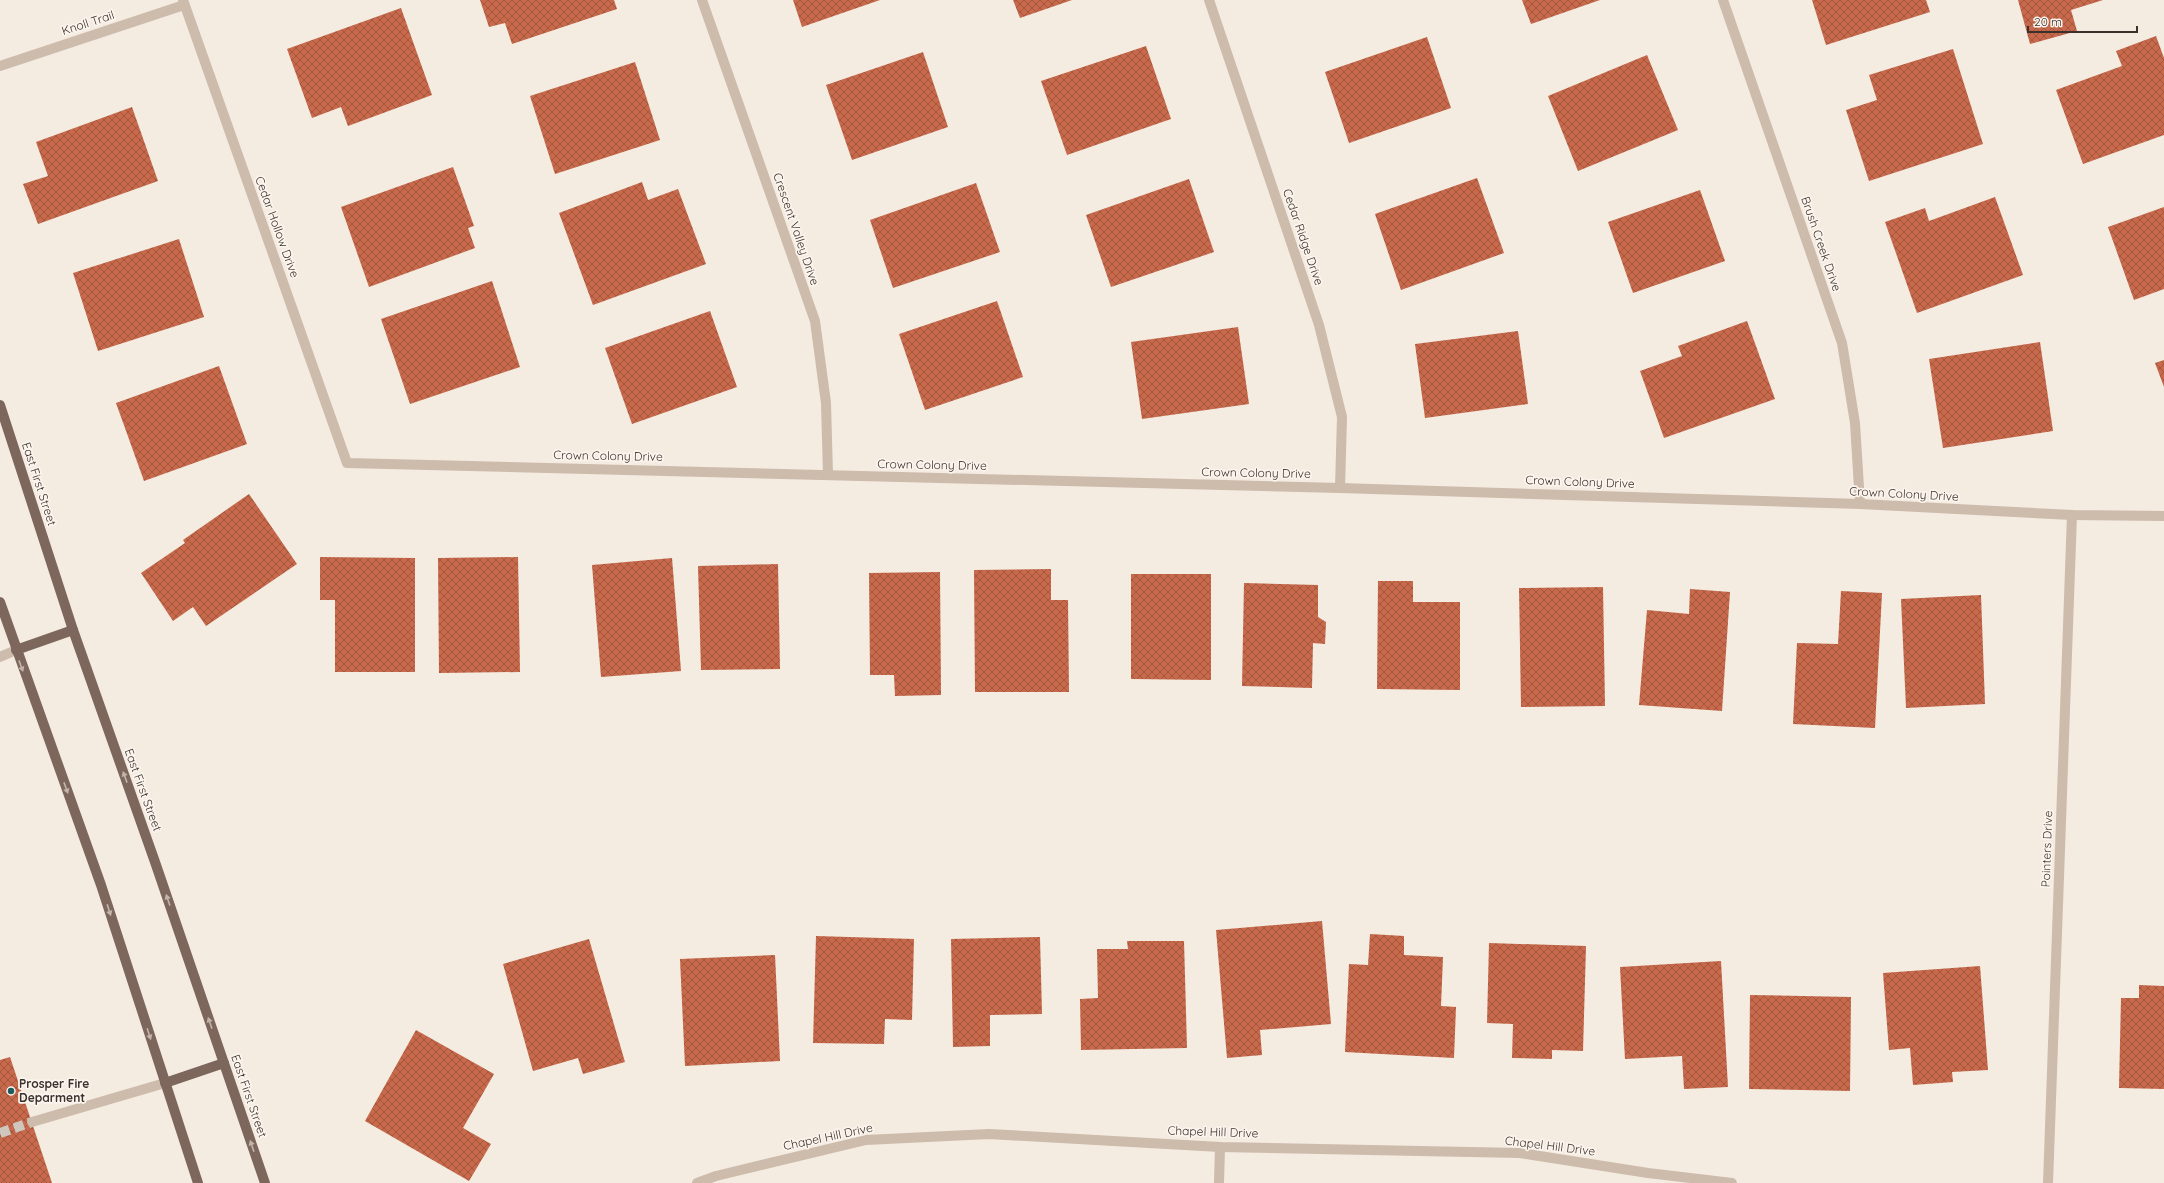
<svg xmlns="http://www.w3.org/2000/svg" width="2164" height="1183" font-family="Quicksand,sans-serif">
<defs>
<pattern id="building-cross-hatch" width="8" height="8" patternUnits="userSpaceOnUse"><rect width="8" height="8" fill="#c8694b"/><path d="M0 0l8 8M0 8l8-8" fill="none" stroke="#a4573f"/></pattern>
</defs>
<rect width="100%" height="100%" fill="#f4ebe1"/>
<g fill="url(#building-cross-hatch)">
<polygon points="480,0 614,0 617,9 512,44 505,23 489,27"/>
<polygon points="793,0 880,0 802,27"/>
<polygon points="1013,0 1072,0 1020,18"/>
<polygon points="1522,0 1600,0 1531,24"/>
<polygon points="1812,0 1926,0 1930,12 1826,45"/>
<polygon points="2018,0 2103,0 2071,10 2077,31 2030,44"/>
<polygon points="401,8 432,95 348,126 341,107 312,118 287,49"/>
<polygon points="2156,36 2164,58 2164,135 2083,164 2056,90 2122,66 2116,51"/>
<polygon points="1427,37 1451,108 1349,143 1325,72"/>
<polygon points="1146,46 1171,119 1067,155 1041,81"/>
<polygon points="1953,49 1983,144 1869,181 1846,110 1877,100 1869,75"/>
<polygon points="923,52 948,127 852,160 826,85"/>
<polygon points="1647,55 1678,130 1578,171 1548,96"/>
<polygon points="635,62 660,140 555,174 530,96"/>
<polygon points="132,107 158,181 38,224 23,184 48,176 36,142"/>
<polygon points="453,167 474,226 468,228 475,248 369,287 341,207"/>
<polygon points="1477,178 1504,253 1401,290 1375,214"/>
<polygon points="1189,179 1214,252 1111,287 1086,215"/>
<polygon points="642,182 648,200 678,189 706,264 593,305 559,213"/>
<polygon points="976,183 1000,252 893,288 870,220"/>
<polygon points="1700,190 1725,261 1633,293 1608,222"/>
<polygon points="1995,197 2023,275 1917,313 1885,222 1925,208 1929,221"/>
<polygon points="2164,207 2164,289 2134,300 2108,227"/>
<polygon points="179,239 204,317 98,351 73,273"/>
<polygon points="492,281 520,367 410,404 381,319"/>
<polygon points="997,301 1023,377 925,410 899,334"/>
<polygon points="710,311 737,387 632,424 605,348"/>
<polygon points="1747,321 1775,399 1664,438 1640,371 1682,356 1678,346"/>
<polygon points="1238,327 1249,404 1142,419 1131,342"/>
<polygon points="1518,331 1528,404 1425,418 1415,344"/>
<polygon points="2040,342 2053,431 1943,448 1929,359"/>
<polygon points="2164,360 2164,387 2155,363"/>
<polygon points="219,366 247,444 144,481 116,403"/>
<polygon points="249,494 297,564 206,626 193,607 173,621 141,573 185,543 183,540"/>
<polygon points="320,557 415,558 415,672 335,672 335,600 320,600"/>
<polygon points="518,557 520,672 439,673 438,558"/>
<polygon points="672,558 681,671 601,677 592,565"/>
<polygon points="778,564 780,669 701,670 698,566"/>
<polygon points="1051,569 1051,600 1068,600 1069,692 975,692 974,570"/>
<polygon points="940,572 941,695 895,696 894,675 870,675 869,573"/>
<polygon points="1131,574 1211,574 1211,680 1131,679"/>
<polygon points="1378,581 1413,581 1413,602 1460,602 1460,690 1377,689"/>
<polygon points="1244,583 1318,585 1318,617 1326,622 1325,644 1313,643 1312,688 1242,686"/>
<polygon points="1603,587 1605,706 1521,707 1519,588"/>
<polygon points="1690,589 1730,592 1722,711 1639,705 1647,610 1689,614"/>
<polygon points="1841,591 1882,593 1875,728 1793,724 1797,643 1838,644"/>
<polygon points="1981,595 1985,704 1906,708 1901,599"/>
<polygon points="1322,921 1331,1024 1260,1030 1262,1055 1227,1058 1216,930"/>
<polygon points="1370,934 1404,936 1404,955 1443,957 1441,1006 1456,1007 1454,1058 1345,1052 1349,964 1368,965"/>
<polygon points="816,936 914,939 912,1020 885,1019 884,1044 813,1043"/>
<polygon points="1040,937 1042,1014 990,1015 990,1046 953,1047 951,939"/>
<polygon points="589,939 625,1062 583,1074 578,1058 533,1071 503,964"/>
<polygon points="1127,941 1184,941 1187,1048 1081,1050 1080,999 1098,998 1097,949 1128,949"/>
<polygon points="1489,943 1586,946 1583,1051 1552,1050 1552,1059 1512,1058 1513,1024 1487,1023"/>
<polygon points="775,955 780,1061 685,1066 680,959"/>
<polygon points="1721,961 1728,1087 1684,1089 1682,1056 1625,1059 1620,967"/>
<polygon points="1980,966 1988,1070 1952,1072 1953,1082 1913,1085 1910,1048 1889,1050 1883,973"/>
<polygon points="2139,985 2164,986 2164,1089 2119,1088 2121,998 2139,998"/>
<polygon points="1750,995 1851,997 1850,1091 1749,1089"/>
<polygon points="416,1030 494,1074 463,1128 491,1144 469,1181 365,1121"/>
<polygon points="10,1057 52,1183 0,1183 0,1060"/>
</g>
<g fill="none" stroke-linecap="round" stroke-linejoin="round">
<polyline stroke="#cfc6bd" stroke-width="10" stroke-dasharray="10 5" stroke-linecap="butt" points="0,1133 32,1122"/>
<g stroke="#cdbbac" stroke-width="10">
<polyline points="183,0 347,463 1340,488 1860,504 2072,515 2164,516"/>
<polyline points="702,0 815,321 826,403 828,475"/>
<polyline points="1209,0 1319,325 1342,417 1340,488"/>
<polyline points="1723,0 1842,343 1855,423 1860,504"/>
<polyline points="0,66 184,5"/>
<polyline points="0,657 16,650"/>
<polyline points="32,1122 165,1083"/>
<polyline points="697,1183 716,1176 866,1140 989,1134 1220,1147 1520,1153 1648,1173 1732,1183"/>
<polyline points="1219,1183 1220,1147"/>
<polyline points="2048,1183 2072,515"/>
</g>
<g stroke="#7d675c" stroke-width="10">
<polyline points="0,405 73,630 155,862 265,1183"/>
<polyline points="0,602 101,885 198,1183"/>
<polyline points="16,650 73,630"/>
<polyline points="165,1083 224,1063"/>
</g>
</g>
<defs><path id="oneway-solid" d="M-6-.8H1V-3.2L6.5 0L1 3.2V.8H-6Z"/></defs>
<g fill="#c2b5ac">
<use href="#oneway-solid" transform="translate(21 666) rotate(70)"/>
<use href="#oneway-solid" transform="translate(125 777) rotate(-110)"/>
<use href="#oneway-solid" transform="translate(66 788) rotate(70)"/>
<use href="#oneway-solid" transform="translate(168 900) rotate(-109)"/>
<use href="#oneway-solid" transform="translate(109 910) rotate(72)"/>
<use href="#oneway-solid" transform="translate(210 1023) rotate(-109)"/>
<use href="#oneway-solid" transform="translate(149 1034) rotate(72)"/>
<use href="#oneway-solid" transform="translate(252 1146) rotate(-109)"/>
</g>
<circle fill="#1f5a5e" stroke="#fbf5ee" stroke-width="1.5" cx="11" cy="1091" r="4"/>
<g text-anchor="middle" stroke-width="3.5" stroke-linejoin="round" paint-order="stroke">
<g font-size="12" fill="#3b302b" stroke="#fbf5ee">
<text transform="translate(88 23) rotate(-18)" y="4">Knoll Trail</text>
<text transform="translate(277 227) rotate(70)" y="4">Cedar Hollow Drive</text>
<text transform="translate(796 229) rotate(71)" y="4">Crescent Valley Drive</text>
<text transform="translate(1303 237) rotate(71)" y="4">Cedar Ridge Drive</text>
<text transform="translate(1821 244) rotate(71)" y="4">Brush Creek Drive</text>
<text transform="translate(608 456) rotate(1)" y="4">Crown Colony Drive</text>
<text transform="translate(932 465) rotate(1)" y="4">Crown Colony Drive</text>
<text transform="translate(1256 473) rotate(1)" y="4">Crown Colony Drive</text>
<text transform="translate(1580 482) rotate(2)" y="4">Crown Colony Drive</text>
<text transform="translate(39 484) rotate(72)" y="4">East First Street</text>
<text transform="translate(1904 494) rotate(3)" y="4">Crown Colony Drive</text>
<text transform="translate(143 790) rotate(70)" y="4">East First Street</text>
<text transform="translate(2047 849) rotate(-88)" y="4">Pointers Drive</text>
<text transform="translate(249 1096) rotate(71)" y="4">East First Street</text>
<text transform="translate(1213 1132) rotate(2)" y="4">Chapel Hill Drive</text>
<text transform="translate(828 1137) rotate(-12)" y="4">Chapel Hill Drive</text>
<text transform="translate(1550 1146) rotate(7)" y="4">Chapel Hill Drive</text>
</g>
<g font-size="12" font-weight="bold" fill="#3b302b" stroke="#fbf5ee" text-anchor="start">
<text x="19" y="1088">Prosper Fire<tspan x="19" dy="14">Deparment</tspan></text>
</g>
</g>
<path d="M2028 26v6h109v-6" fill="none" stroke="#3b302b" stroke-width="2"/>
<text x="2034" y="26" font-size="12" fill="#3b302b" stroke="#fbf5ee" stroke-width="3" paint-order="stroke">20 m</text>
</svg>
